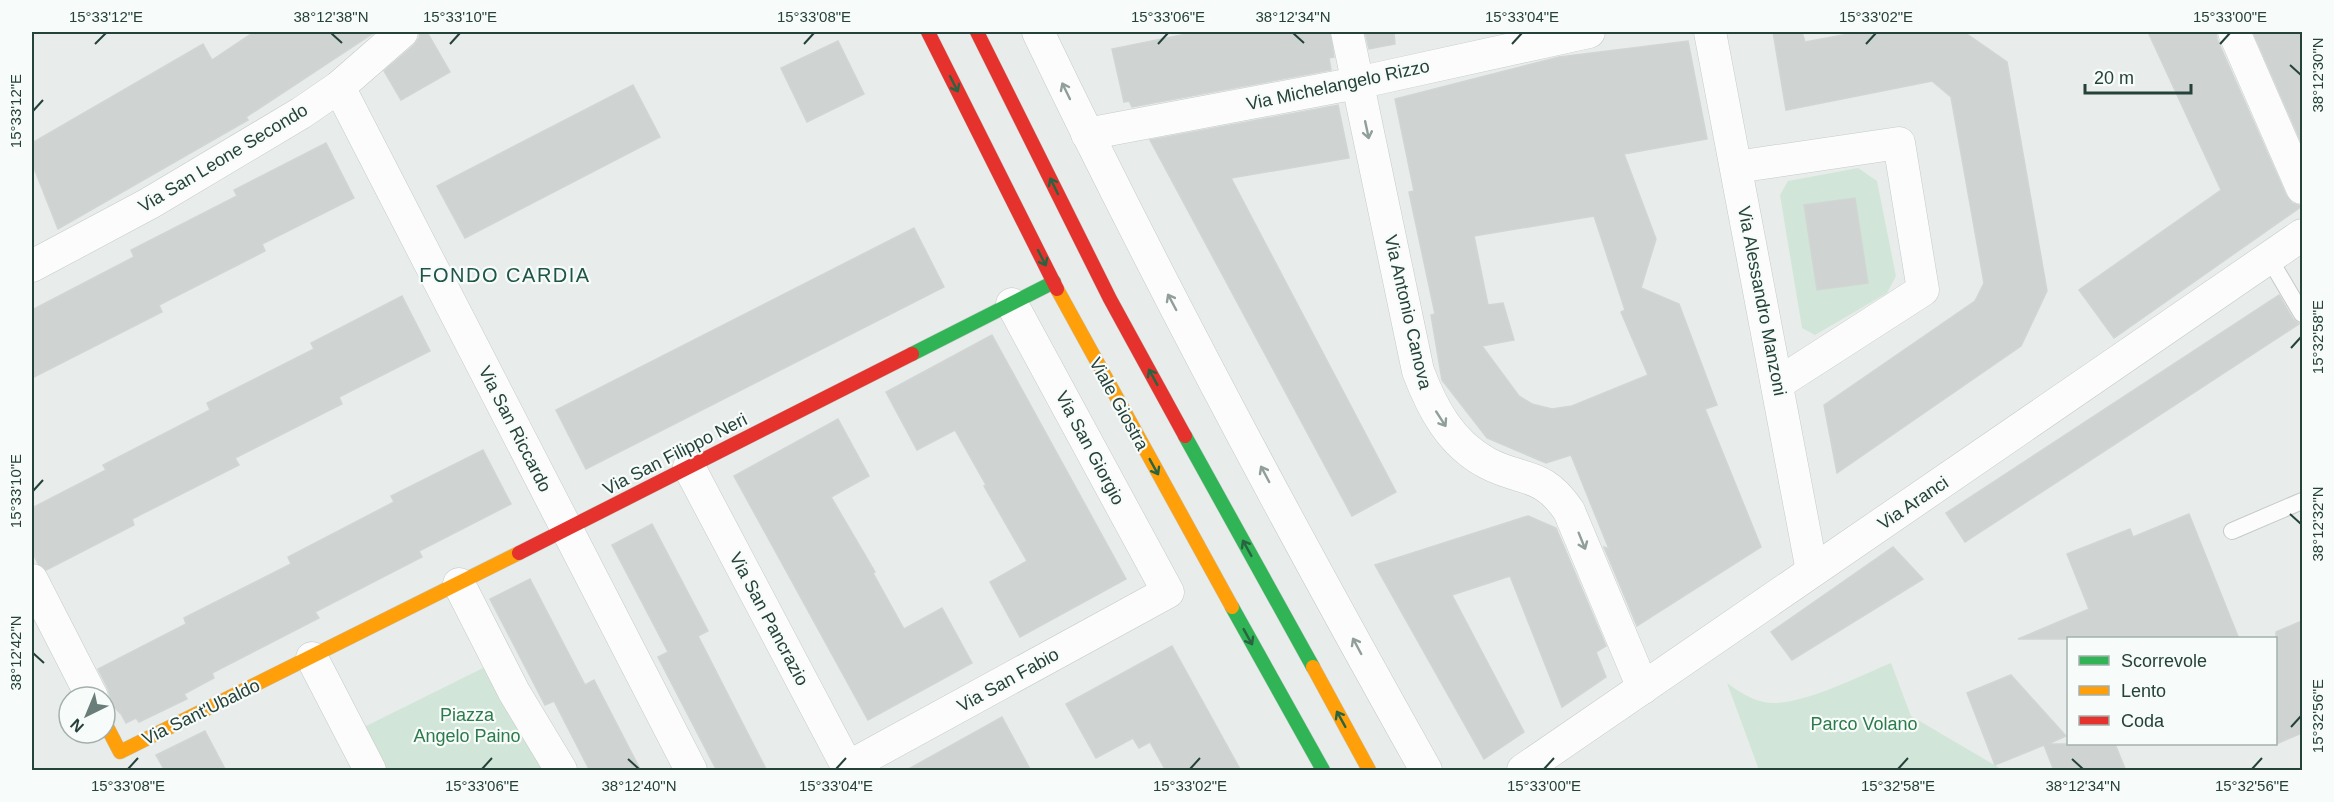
<svg xmlns="http://www.w3.org/2000/svg" width="2334" height="802" font-family="Arial,sans-serif">
<rect width="100%" height="100%" fill="#e8edeb"/>
<g fill="#d1e6d8">
<polygon points="1858,168 1877,181 1896,276 1887,293 1815,335 1802,328 1780,195 1788,181"/>
<path d="M1891,663L1911,716L2003,770H1759L1727,683C1738,691 1750,699 1764,702C1796,709 1859,676 1891,663Z"/>
<polygon points="485,667 545,770 384,770 362,728"/>
</g>
<g fill="#cfd4d2" stroke="#d1d6d4" stroke-width="1.5" fill-rule="evenodd">
<polygon points="254,32 375,32 246,117 248,120 58,229 32,163 32,143 203,44 212,60"/>
<polygon points="420,32 427,32 450,72 401,100 384,71 414,45 419,38"/>
<polygon points="1196,32 1330,32 1334,57 1329,58 1331,70 1132,107 1129,101 1124,102 1112,49"/>
<polygon points="1365,32 1394,32 1395,44 1369,49"/>
<polygon points="1773,32 1802,32 1805,42 1859,32 1964,32 2007,62 2047,291 2021,346 1837,473 1824,405 1975,301 1984,283 1951,97 1932,81 1786,110"/>
<polygon points="2148,32 2216,32 2217,39 2286,195 2292,203 2302,206 2114,338 2079,290 2221,190"/>
<polygon points="2253,32 2302,32 2302,144"/>
<polygon points="838,41 864,94 807,122 781,68"/>
<path d="M1688,41L1707,139L1624,154L1656,239L1641,288L1679,304L1717,405L1705,409L1761,547L1637,626L1604,547L1609,549L1571,455L1546,463L1487,438L1442,380L1431,315L1435,314L1409,192L1414,191L1395,99L1559,57ZM1594,216L1625,310L1621,312L1648,375L1572,406L1552,409L1532,404L1519,396L1482,346L1514,340L1503,303L1488,305L1474,236Z"/>
<polygon points="633,85 660,137 465,238 437,186"/>
<polygon points="1338,105 1349,158 1231,178 1396,492 1352,516 1150,140"/>
<polygon points="326,143 354,198 262,244 265,251 159,305 162,312 32,378 32,310 134,257 131,250 237,196 234,190"/>
<polygon points="1855,198 1868,283 1817,290 1804,205"/>
<polygon points="914,228 944,287 586,469 556,410"/>
<polygon points="2279,295 2293,319 2299,324 1965,542 1946,513"/>
<polygon points="402,296 430,351 339,397 342,404 235,458 239,465 132,519 134,525 46,570 38,564 32,551 32,508 106,470 103,465 210,410 207,403 314,349 311,343"/>
<polygon points="992,335 1126,579 1020,637 990,582 1027,561 984,486 986,485 955,430 917,450 886,392"/>
<polygon points="838,419 869,476 831,497 875,572 873,573 904,629 942,608 972,663 868,720 734,476"/>
<polygon points="483,450 511,504 419,551 422,557 315,612 319,618 212,673 214,678 184,694 187,699 139,722 136,718 126,723 121,714 113,706 108,689 98,669 186,624 184,618 291,564 288,557 394,502 391,496"/>
<polygon points="2189,514 2239,639 2018,639 2089,609 2067,554 2130,529 2133,537"/>
<polygon points="1528,516 1556,528 1606,646 1596,652 1606,677 1562,707 1510,576 1452,595 1524,732 1484,759 1375,565"/>
<polygon points="652,524 708,631 698,636 767,771 717,771 658,657 668,652 612,545"/>
<polygon points="1893,547 1923,579 1792,660 1771,632"/>
<polygon points="530,579 585,685 594,680 641,771 590,771 554,701 545,705 490,599"/>
<polygon points="2302,621 2302,733 2276,744 2276,632"/>
<polygon points="1172,646 1241,771 1166,771 1150,742 1139,748 1133,738 1096,758 1066,704"/>
<polygon points="2011,675 2066,736 2048,744 2115,744 2126,771 2054,771 2044,745 1995,765 1967,693"/>
<polygon points="1002,717 1031,771 905,771"/>
<polygon points="205,731 226,771 165,771 156,755"/>
</g>
<g fill="none" stroke-linecap="round" stroke-linejoin="round">
<defs>
<g id="lane">
<polyline points="2269,258 2302,314"/>
<polyline points="2232,531 2302,501"/>
</g>
<g id="street">
<path d="M1038,32C1158,282 1290,528 1426,770"/>
<path d="M1347,32L1418,371C1432,408 1450,443 1487,463C1523,482 1542,471 1569,511L1643,688"/>
<polyline points="1710,32 1812,571"/>
<polyline points="2234,32 2302,188"/>
<polyline points="339,87 691,770"/>
<polyline points="1087,134 1357,83 1589,32"/>
<polyline points="1736,167 1899,143 1923,290 1777,384"/>
<polyline points="32,266 150,203 301,113 339,87 402,32"/>
<polyline points="689,467 849,770"/>
<polyline points="32,580 92,697"/>
<polyline points="459,584 514,692 561,770"/>
<polyline points="312,658 370,770"/>
<polyline points="848,767 1168,592 1012,304"/>
<polyline points="1523,770 2302,235"/>
</g>
<g id="fast">
<polyline points="912,354 1054,282"/>
<polyline points="1185,436 1313,667"/>
<polyline points="1232,607 1323,770"/>
</g>
<g id="slow">
<polyline points="1057,289 1232,607"/>
<polyline points="1313,667 1369,770"/>
<polyline points="105,723 120,752 519,553"/>
</g>
<g id="jam">
<polyline points="928,32 1057,289"/>
<polyline points="977,32 1110,299 1185,436"/>
<polyline points="519,553 912,354"/>
</g>
</defs>
<use href="#lane" stroke="#c5cac8" stroke-width="18"/>
<use href="#street" stroke="#c5cac8" stroke-width="33"/>
<use href="#fast" stroke="#c3cbc8" stroke-width="15"/>
<use href="#slow" stroke="#c3cbc8" stroke-width="15"/>
<use href="#jam" stroke="#c3cbc8" stroke-width="15"/>
<use href="#lane" stroke="#fcfcfc" stroke-width="16"/>
<use href="#street" stroke="#fcfcfc" stroke-width="32"/>
<use href="#fast" stroke="#30b455" stroke-width="14"/>
<use href="#slow" stroke="#ff9f0a" stroke-width="14"/>
<use href="#jam" stroke="#e5322d" stroke-width="14"/>
</g>
<defs><path id="oneway-shaft" d="M-6 0H5M1.5-3L5.5 0L1.5 3" fill="none" stroke-width="1.6" stroke-linecap="round" stroke-linejoin="round" transform="scale(1.5)"/></defs>
<g stroke="#286442">
<use href="#oneway-shaft" transform="translate(954 84) rotate(63)"/>
<use href="#oneway-shaft" transform="translate(1054 186) rotate(-116)"/>
<use href="#oneway-shaft" transform="translate(1042 258) rotate(63)"/>
<use href="#oneway-shaft" transform="translate(1153 377) rotate(-119)"/>
<use href="#oneway-shaft" transform="translate(1154 467) rotate(61)"/>
<use href="#oneway-shaft" transform="translate(1247 548) rotate(-119)"/>
<use href="#oneway-shaft" transform="translate(1248 637) rotate(61)"/>
<use href="#oneway-shaft" transform="translate(1341 719) rotate(-119)"/>
</g>
<g stroke="#909f9b">
<use href="#oneway-shaft" transform="translate(1066 91) rotate(-116)"/>
<use href="#oneway-shaft" transform="translate(1367 130) rotate(78)"/>
<use href="#oneway-shaft" transform="translate(1172 302) rotate(-118)"/>
<use href="#oneway-shaft" transform="translate(1441 419) rotate(57)"/>
<use href="#oneway-shaft" transform="translate(1265 474) rotate(-118)"/>
<use href="#oneway-shaft" transform="translate(1582 541) rotate(68)"/>
<use href="#oneway-shaft" transform="translate(1357 646) rotate(-118)"/>
</g>
<path fill="none" stroke="#24423a" stroke-width="2" d="M331,33L342,43M1293,33L1304,43M95,44L106,33M450,44L460,33M804,44L814,33M1158,44L1168,33M1512,44L1522,33M1866,44L1876,33M2220,44L2230,33M2290,65L2301,75M33,111L43,100M2291,348L2301,337M33,491L43,480M2290,514L2301,524M33,653L44,663M2291,727L2301,716M628,759L639,769M2072,759L2083,769M128,769L138,758M482,769L492,758M836,769L846,758M1190,769L1200,758M1544,769L1554,758M1898,769L1908,758M2252,769L2262,758"/>
<g text-anchor="middle" stroke-width="4.5" stroke-linejoin="round" paint-order="stroke">
<g font-size="18" fill="#24423a" stroke="#f7fbf9">
<text transform="translate(1338 85) rotate(-12)" y="6">Via Michelangelo Rizzo</text>
<text transform="translate(223 158) rotate(-31)" y="6">Via San Leone Secondo</text>
<text transform="translate(1762 301) rotate(79)" y="6">Via Alessandro Manzoni</text>
<text transform="translate(1408 312) rotate(77)" y="6">Via Antonio Canova</text>
<text transform="translate(1119 404) rotate(61)" y="6">Viale Giostra</text>
<text transform="translate(515 429) rotate(63)" y="6">Via San Riccardo</text>
<text transform="translate(1090 448) rotate(62)" y="6">Via San Giorgio</text>
<text transform="translate(675 454) rotate(-27)" y="6">Via San Filippo Neri</text>
<text transform="translate(1913 503) rotate(-34)" y="6">Via Aranci</text>
<text transform="translate(769 619) rotate(62)" y="6">Via San Pancrazio</text>
<text transform="translate(1008 680) rotate(-29)" y="6">Via San Fabio</text>
<text transform="translate(201 712) rotate(-26)" y="6">Via Sant'Ubaldo</text>
</g>
<g font-size="18" fill="#2d7a4b" stroke="#f7fbf9">
<text x="467" y="721">Piazza<tspan x="467" dy="21">Angelo Paino</tspan></text>
<text x="1864" y="730">Parco Volano</text>
</g>
<g font-size="20" letter-spacing="1.5" fill="#1f5548" stroke="#f7fbf9">
<text x="505" y="282">FONDO CARDIA</text>
</g>
</g>
<rect width="2334" height="802" fill="none" stroke="#f7fbf9" stroke-width="66"/>
<rect x="2067" y="637" width="210" height="108" fill="#f7fbf9" stroke="#a3b1ad" stroke-width="1.5"/>
<rect x="2079" y="656" width="30" height="9" fill="#30b455" stroke="#a3b1ad" stroke-width="1.5"/>
<text x="2121" y="667" font-size="18" fill="#24423a">Scorrevole</text>
<rect x="2079" y="686" width="30" height="9" fill="#ff9f0a" stroke="#a3b1ad" stroke-width="1.5"/>
<text x="2121" y="697" font-size="18" fill="#24423a">Lento</text>
<rect x="2079" y="716" width="30" height="9" fill="#e5322d" stroke="#a3b1ad" stroke-width="1.5"/>
<text x="2121" y="727" font-size="18" fill="#24423a">Coda</text>
<g transform="translate(87 715) rotate(223)"><circle r="28" fill="#f7fbf9" stroke="#a3b1ad" stroke-width="1.5"/>
<path d="M0-4.5L10 22L0 15L-10 22Z" fill="#697e78"/>
<text y="-9" font-size="16" font-weight="bold" text-anchor="middle" fill="#24423a">N</text>
</g>
<path d="M2085 84v9h106v-9" fill="none" stroke="#24423a" stroke-width="3"/>
<text x="2094" y="84" font-size="18" fill="#24423a" stroke="#f7fbf9" stroke-width="4.5" paint-order="stroke">20 m</text>
<rect x="33" y="33" width="2268" height="736" fill="none" stroke="#24423a" stroke-width="2"/>
<g font-size="15" text-anchor="middle" fill="#24423a">
<text x="106" y="22">15°33'12"E</text>
<text x="331" y="22">38°12'38"N</text>
<text x="460" y="22">15°33'10"E</text>
<text x="814" y="22">15°33'08"E</text>
<text x="1168" y="22">15°33'06"E</text>
<text x="1293" y="22">38°12'34"N</text>
<text x="1522" y="22">15°33'04"E</text>
<text x="1876" y="22">15°33'02"E</text>
<text x="2230" y="22">15°33'00"E</text>
<text transform="translate(2318 75) rotate(-90)" y="5">38°12'30"N</text>
<text transform="translate(16 111) rotate(-90)" y="5">15°33'12"E</text>
<text transform="translate(2318 337) rotate(-90)" y="5">15°32'58"E</text>
<text transform="translate(16 491) rotate(-90)" y="5">15°33'10"E</text>
<text transform="translate(2318 524) rotate(-90)" y="5">38°12'32"N</text>
<text transform="translate(16 653) rotate(-90)" y="5">38°12'42"N</text>
<text transform="translate(2318 716) rotate(-90)" y="5">15°32'56"E</text>
<text x="128" y="791">15°33'08"E</text>
<text x="482" y="791">15°33'06"E</text>
<text x="639" y="791">38°12'40"N</text>
<text x="836" y="791">15°33'04"E</text>
<text x="1190" y="791">15°33'02"E</text>
<text x="1544" y="791">15°33'00"E</text>
<text x="1898" y="791">15°32'58"E</text>
<text x="2083" y="791">38°12'34"N</text>
<text x="2252" y="791">15°32'56"E</text>
</g>
</svg>
